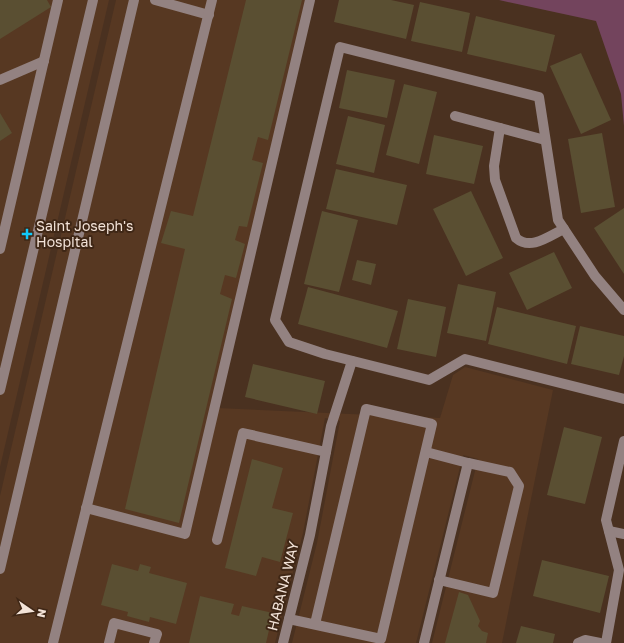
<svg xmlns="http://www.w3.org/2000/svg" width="624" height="643" font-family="'Golos Text',sans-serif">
<rect width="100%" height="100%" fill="#4a3120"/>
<g fill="#573822">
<polygon points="0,0 109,0 0,467"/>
<polygon points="116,0 312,0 217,408 440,418 453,375 465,367 553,390 502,643 432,643 478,459 463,455 416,643 292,643 317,543 340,421 325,418 303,533 275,643 0,643 0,496"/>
</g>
<polygon fill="#73445d" points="499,0 624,0 624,126 621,94 596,21"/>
<g fill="#5a4f32">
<polygon points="0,0 47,0 51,7 0,39"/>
<polygon points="246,0 302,0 268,140 258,137 252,160 263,163 247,227 239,226 235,240 245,244 236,278 225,275 220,294 232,299 179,523 125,509 185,249 161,243 171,211 193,216"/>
<polygon points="339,0 391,0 414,5 406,39 334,22"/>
<polygon points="420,2 470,13 462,52 411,41"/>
<polygon points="476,16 555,35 546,72 467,54"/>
<polygon points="581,53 611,120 581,134 550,66"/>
<polygon points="347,70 395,80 387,118 339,108"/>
<polygon points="404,84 437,92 419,164 386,155"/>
<polygon points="0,113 12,133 0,141"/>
<polygon points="348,116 385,125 374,173 336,164"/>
<polygon points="602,133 615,207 581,213 568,139"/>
<polygon points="434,135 483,146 474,184 426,174"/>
<polygon points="336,169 407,185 397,225 326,209"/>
<polygon points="471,191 503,258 466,276 433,209"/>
<polygon points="624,208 624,274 594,228"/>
<polygon points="322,211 358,220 339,292 304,284"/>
<polygon points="554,252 572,288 527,310 509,273"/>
<polygon points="357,260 376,264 371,285 352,280"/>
<polygon points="458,284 496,292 486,341 447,333"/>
<polygon points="308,287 398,311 387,348 298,324"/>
<polygon points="408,299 446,307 436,357 397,349"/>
<polygon points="497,307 576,326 567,364 488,344"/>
<polygon points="580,326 624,336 624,356 619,375 571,364"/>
<polygon points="253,364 325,381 317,414 245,397"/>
<polygon points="564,427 602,437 585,504 547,495"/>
<polygon points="252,459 283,468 272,508 293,513 280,562 262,557 256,576 225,568"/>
<polygon points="542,560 609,576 600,613 533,596"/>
<polygon points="112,564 138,571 140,564 151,567 149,573 187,583 176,624 150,617 149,622 127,616 128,612 101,605"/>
<polygon points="459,592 468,595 480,621 478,626 482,631 488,633 486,643 445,643"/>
<polygon points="200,596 234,604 231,614 239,616 242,606 273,613 266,643 189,643"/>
<polygon points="521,626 555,634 553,643 516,643"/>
</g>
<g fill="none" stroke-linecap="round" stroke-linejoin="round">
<g stroke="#938281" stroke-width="10">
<polyline points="155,0 209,15"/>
<polyline points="0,80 44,61"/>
<polyline points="455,116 545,140"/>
<path d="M500,128L494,166L495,180L516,238C531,251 549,236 564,229"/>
<polyline points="0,249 58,0"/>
<polyline points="624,310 595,276 558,220 539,97 340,47 275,320 289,342 325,354 429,380 465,359 624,399"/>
<polyline points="0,390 93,0"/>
<polyline points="426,452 468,463 510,472 519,486 493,593 439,580"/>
<polyline points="86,508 185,534 310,0"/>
<polyline points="609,531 624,534"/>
<polyline points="217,540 243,433 326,452"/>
<polyline points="0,569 134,0"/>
<polyline points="289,619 381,639 432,424 366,409 315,624"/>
<polyline points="53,643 212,0"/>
<polyline points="109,643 114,623 157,634 154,643"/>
<polyline points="283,643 310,535 331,426 352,361"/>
<polyline points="424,643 468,463"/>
<polyline points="578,643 585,640 600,643"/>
<polyline points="606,643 619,570 606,520 624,441"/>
</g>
</g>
<path fill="#11cafb" stroke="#3f2716" stroke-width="1.5" d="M25 228h4v4h4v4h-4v4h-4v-4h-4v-4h4z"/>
<g text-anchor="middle" stroke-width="4" stroke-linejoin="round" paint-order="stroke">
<g font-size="14" fill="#f3e3d8" stroke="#3f2716" text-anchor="start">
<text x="36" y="231">Saint Joseph's<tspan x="36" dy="16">Hospital</tspan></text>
</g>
<g font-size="14" fill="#f3e3d8" stroke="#3f2716">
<text transform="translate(283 586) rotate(-76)" y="5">HABANA WAY</text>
</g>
</g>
<g transform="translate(32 611) rotate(103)" stroke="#3f2716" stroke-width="3" paint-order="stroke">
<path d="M0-3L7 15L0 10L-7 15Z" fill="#f3e3d8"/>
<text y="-6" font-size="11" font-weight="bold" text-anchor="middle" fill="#f3e3d8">N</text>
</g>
</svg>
